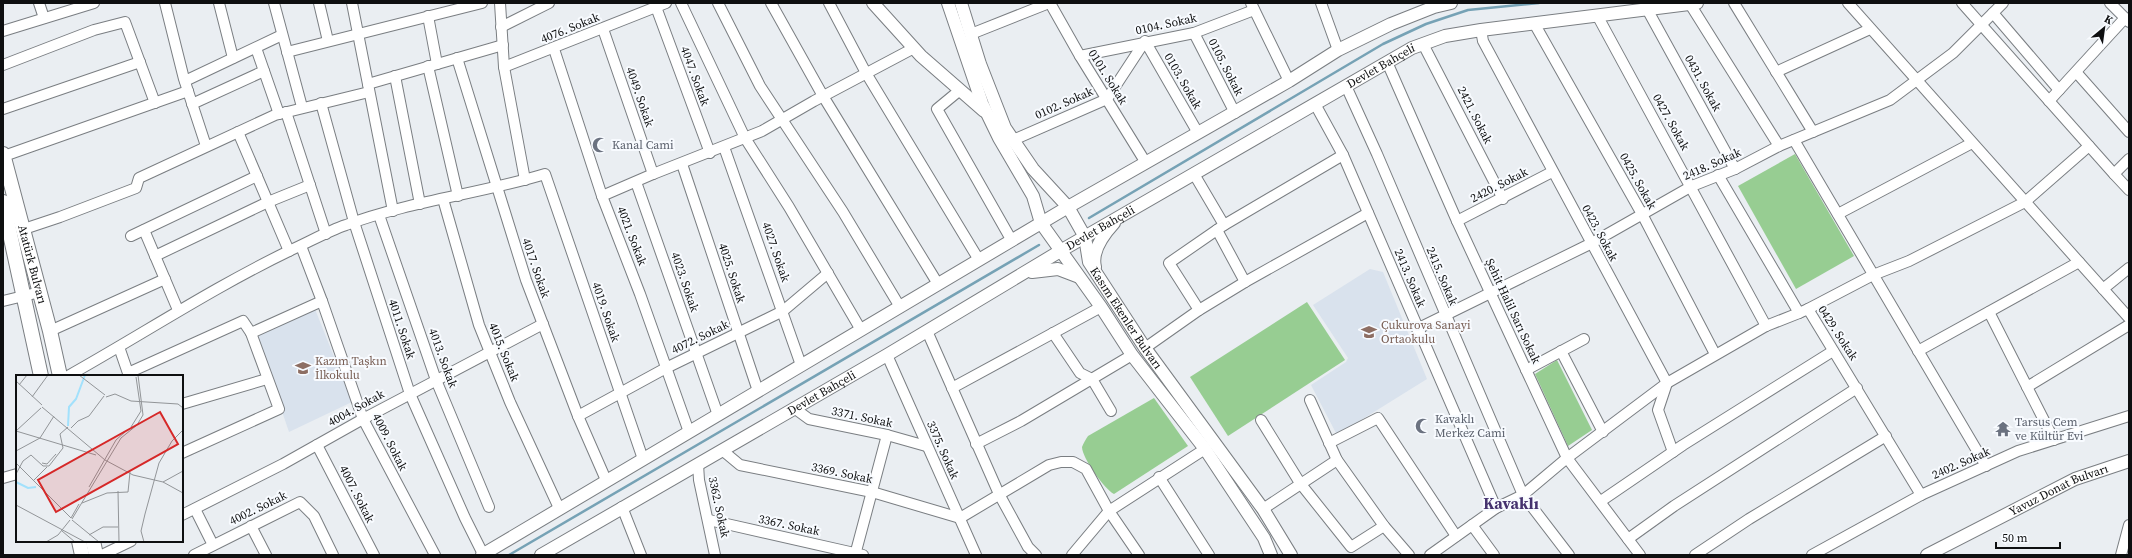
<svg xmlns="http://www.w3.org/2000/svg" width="2132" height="558" font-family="'Source Serif 4',serif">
<rect width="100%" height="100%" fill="#eaeef2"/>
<g fill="#d9e2ed">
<polygon points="1370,269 1383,272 1427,379 1337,435 1311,385 1346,362 1348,358 1313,305"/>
<polygon points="315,309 352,402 289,432 256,335"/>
</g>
<g fill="#97cd92">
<polygon points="1795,154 1854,256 1796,289 1738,186"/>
<polygon points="1307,302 1345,360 1228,436 1190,377"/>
<polygon points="1557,360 1592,430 1568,446 1535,374"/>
<path d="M1154,398L1188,446L1114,494C1105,490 1082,458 1082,447C1083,444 1086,439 1088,436Z"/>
</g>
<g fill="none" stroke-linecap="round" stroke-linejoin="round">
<g stroke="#76a2b5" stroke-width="2.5">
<polyline points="1089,218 1383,44 1426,24 1468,10 1539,3"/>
<polyline points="509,555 1039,245"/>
</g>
<defs>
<g id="minor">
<polyline points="39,3 44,18"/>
<polyline points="165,3 184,79 206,146"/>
<polyline points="219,3 233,58"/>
<polyline points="274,3 302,107"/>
<polyline points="319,3 328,41"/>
<polyline points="352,3 393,211"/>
<polyline points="500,3 504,67 525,180"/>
<polyline points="681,3 745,138 789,207 861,330"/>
<polyline points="718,3 760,86 843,212 900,307"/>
<polyline points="771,3 823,96 938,284"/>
<polyline points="829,3 866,73 979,260"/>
<polyline points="1050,3 1080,56 1146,163"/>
<polyline points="1251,3 1289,81"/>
<polyline points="1321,3 1338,50"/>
<polyline points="1734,3 1813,132"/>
<polyline points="1848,3 2129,318"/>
<polyline points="1962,3 2114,174 2129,159"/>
<polyline points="2110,3 2129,22"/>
<polyline points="1690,4 1779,146"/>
<polyline points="656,7 710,153"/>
<polyline points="1647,9 1735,169"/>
<polyline points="1993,13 2059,90"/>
<polyline points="1597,15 1766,326"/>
<polyline points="428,16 437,64"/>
<polyline points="1534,23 1642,214 1715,354"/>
<polyline points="501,27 549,3"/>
<polyline points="603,29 653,174"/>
<polyline points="1481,30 1483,41 1667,383 1658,410 1673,452"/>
<polyline points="3,31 94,3"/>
<polyline points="1194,33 1235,113"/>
<polyline points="971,34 1049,3"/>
<polyline points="1423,44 1503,199"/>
<polyline points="256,48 279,114"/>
<polyline points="554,49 602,196 640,294 689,432"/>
<polyline points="287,52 482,3"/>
<polyline points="1080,56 1194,33 1254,10"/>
<polyline points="457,58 526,280 578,416 606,480"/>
<polyline points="1387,62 1457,221 1567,458 1640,555"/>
<polyline points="3,65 94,30 125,22 155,103"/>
<polyline points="428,66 458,196"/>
<polyline points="504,67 666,3"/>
<polyline points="1776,72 1870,29"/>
<polyline points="2076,72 2129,132"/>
<polyline points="395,76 420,204"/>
<polyline points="185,81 282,35"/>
<polyline points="368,84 503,45"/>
<polyline points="1346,86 1377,154 1523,495 1569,555"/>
<polyline points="960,90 937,109 1012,241"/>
<polyline points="2049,101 2125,18"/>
<polyline points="321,103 354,222 410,394 465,518 483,554"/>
<polyline points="192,104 264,71"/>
<polyline points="1315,104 1343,155 1496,508"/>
<polyline points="3,109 140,62"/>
<polyline points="286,112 326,234"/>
<polyline points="238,132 289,251"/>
<polyline points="1013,140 1107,99 1145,41 1198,133"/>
<polyline points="1794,140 1986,466"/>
<polyline points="724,147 801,365"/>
<polyline points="4,156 188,91"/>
<polyline points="682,164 758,391"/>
<polyline points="1194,174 1224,225"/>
<polyline points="2114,174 2129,190"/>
<polyline points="1718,175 1799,313 1808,309 1921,495"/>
<polyline points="636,182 718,415"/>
<polyline points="602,196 653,174 762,131 814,101 914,48"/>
<polyline points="443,199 479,325 510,402 559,508"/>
<polyline points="1838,214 1972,143"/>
<polyline points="379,215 436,380 489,507"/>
<polyline points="1457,221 1552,172"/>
<polyline points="24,229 60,217 136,188 139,178 275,115 369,92"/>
<polyline points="144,230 178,310"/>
<polyline points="1217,230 1245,282"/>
<polyline points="131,236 257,176"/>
<polyline points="301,246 322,301 363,419 435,555"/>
<polyline points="155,256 268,202 310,185"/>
<polyline points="2103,289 2129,268"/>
<polyline points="3,301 40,292"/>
<polyline points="1808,309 1873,275 1909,261 2025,202 2089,146"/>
<polyline points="1199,310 1169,263 1224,225 1343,155"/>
<polyline points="1989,312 2054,440"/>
<polyline points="1417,329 1590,244 1692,186 1735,169 1779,146 1890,100 1953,53 2003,3"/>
<polyline points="50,331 165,279"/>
<polyline points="927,331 999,494 1028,547 1036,555"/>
<polyline points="251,333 322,301"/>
<polyline points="1053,333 1080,373 1092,379 1111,411"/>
<polyline points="119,347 129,376"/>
<polyline points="1145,348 1199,310 1245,282 1368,213"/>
<polyline points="1561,351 1603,432"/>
<polyline points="1918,351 2079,262"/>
<polyline points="887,355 976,555"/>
<polyline points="1526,370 1584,339"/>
<polyline points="128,373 243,321 251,333 279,409 182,453"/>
<path d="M68,376C143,334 214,287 291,250C309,242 328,231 346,225C410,201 480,194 545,174L643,459"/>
<polyline points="2027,387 2129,325"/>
<polyline points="952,388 1101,307"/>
<polyline points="1310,400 1337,460 1384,526 1409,555"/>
<polyline points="182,404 267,379"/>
<polyline points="794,408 809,419 887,435 926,446"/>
<polyline points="578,416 666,368 783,311 828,273"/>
<polyline points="1261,420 1300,483 1351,547 1384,526"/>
<polyline points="1329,443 1378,418 1456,536"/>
<polyline points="976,444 1021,421 1132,355"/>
<polyline points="317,445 374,555"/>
<polyline points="722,450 740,465 872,492 960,518 1049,465 1061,462 1073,462 1086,469 1109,511 1139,555"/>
<polyline points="698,464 699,480 715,555"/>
<polyline points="1159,477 1209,555"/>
<polyline points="3,478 17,474"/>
<polyline points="1601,501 1683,445 1833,351"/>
<polyline points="622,507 641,555"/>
<polyline points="195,509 213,545"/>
<polyline points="1263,509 1337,460"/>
<polyline points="182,515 283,464 363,419 543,324"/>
<polyline points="709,520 863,555"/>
<polyline points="1472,525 1494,555"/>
<polyline points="251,526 266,555"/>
<polyline points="1628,539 1674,506 1857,388"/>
<polyline points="102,555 131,541"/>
<polyline points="194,555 300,502 314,516 333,555"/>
<polyline points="855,555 887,435"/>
<polyline points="1072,555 1109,511 1205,449"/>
<polyline points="1430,555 1496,508 1523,495 1567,458 1667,383 1766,326 1799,313"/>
<polyline points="1695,555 1749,519 1886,436"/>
<polyline points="1812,555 1921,495 2018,451 2129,416"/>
<polyline points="2121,555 2129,525"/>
</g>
<g id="tertiary">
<polyline points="873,3 921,56 984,111"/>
<polyline points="948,3 982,103 999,138 1033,196 1041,223 1101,307 1132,355 1205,449 1264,538 1271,555"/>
<path id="s1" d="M961,3L980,64L1005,128L1033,169L1068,207L1085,237L1089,262L1145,348L1263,509L1291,555"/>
<path d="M1095,267C1091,251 1103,235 1114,223"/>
<polyline points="1032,272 1058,269 1079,277"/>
<polyline points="482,555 1068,207 1289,81 1338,50 1391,24 1434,7 1451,3"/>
<path id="s2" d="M541,555L887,355L1062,250L1412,48L1445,36L1481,30L1697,3"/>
<path id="s3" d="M1927,555L2075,479L2129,461"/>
</g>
<g id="secondary">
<path id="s4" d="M3,154L50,331L60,376"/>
<polyline points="3,202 41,376"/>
<polyline points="79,541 82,555"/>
<polyline points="93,541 96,555"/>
</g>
</defs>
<use href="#minor" stroke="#7a7e82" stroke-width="12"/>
<use href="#tertiary" stroke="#7a7e82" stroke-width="14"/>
<use href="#secondary" stroke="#7a7e82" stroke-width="16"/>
<use href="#minor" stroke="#fff" stroke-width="10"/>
<use href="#tertiary" stroke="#fff" stroke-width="12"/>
<use href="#secondary" stroke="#fff" stroke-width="14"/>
</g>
<defs>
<symbol id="mosque-bare" viewBox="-9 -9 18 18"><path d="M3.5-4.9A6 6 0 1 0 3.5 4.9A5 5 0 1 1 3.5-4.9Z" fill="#6b7280" stroke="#f8fbff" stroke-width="2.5" paint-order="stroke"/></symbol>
<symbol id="school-bare" viewBox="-9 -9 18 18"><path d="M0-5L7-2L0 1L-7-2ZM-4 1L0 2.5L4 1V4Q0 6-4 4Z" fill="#8d6e63" stroke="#f8fbff" stroke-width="2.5" paint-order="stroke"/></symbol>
<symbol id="temple-bare" viewBox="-9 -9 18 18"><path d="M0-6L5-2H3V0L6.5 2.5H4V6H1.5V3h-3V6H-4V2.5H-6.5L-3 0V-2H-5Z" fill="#6b7280" stroke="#f8fbff" stroke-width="2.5" paint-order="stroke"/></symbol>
</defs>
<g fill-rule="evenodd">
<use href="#mosque-bare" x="589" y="134" width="22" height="22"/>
<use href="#school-bare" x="1358" y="321" width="22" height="22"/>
<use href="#school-bare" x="292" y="357" width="22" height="22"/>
<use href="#mosque-bare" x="1412" y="415" width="22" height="22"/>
<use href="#temple-bare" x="1992" y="418" width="22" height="22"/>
</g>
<g text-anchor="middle" stroke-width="4" stroke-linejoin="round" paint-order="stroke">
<g font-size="12" fill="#0e0f10" stroke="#f8fbff">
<text transform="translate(1166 24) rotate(-12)" y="4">0104. Sokak</text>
<text transform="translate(570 28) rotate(-22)" y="4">4076. Sokak</text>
<text transform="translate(1226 67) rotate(63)" y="4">0105. Sokak</text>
<text dy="4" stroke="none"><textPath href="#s2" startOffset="972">Devlet Bahçeli</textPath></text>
<text transform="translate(695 76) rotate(70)" y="4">4047. Sokak</text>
<text transform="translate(1108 77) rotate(58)" y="4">0101. Sokak</text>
<text transform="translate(1183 81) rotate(60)" y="4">0103. Sokak</text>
<text transform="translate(1703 83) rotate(61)" y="4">0431. Sokak</text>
<text transform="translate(640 97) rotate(71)" y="4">4049. Sokak</text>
<text transform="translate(1064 103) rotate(-24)" y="4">0102. Sokak</text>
<text transform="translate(1475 115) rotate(63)" y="4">2421. Sokak</text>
<text transform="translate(1671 122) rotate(61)" y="4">0427. Sokak</text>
<text transform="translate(1712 164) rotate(-24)" y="4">2418. Sokak</text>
<text transform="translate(1638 181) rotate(61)" y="4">0425. Sokak</text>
<text transform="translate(1499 185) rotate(-27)" y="4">2420. Sokak</text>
<text dy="4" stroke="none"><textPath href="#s2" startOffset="648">Devlet Bahçeli</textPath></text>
<text transform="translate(1600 233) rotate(62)" y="4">0423. Sokak</text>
<text transform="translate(632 236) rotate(69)" y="4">4021. Sokak</text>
<text transform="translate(776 252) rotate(71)" y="4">4027. Sokak</text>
<text dy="4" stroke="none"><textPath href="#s4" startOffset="114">Atatürk Bulvarı</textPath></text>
<text transform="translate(536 268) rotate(71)" y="4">4017. Sokak</text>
<text transform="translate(732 273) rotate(72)" y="4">4025. Sokak</text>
<text transform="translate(1442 276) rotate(67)" y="4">2415. Sokak</text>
<text transform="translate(1410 278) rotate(67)" y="4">2413. Sokak</text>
<text transform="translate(685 282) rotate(71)" y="4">4023. Sokak</text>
<text transform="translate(1513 311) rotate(65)" y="4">Şehit Halil Sarı Sokak</text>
<text transform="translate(606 312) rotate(71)" y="4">4019. Sokak</text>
<text dy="4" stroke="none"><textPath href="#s1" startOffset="361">Kasım Ekenler Bulvarı</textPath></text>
<text transform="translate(402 329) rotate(72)" y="4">4011. Sokak</text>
<text transform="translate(1838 333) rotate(57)" y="4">0429. Sokak</text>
<text transform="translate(700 337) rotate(-26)" y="4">4072. Sokak</text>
<text transform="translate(504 352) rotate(68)" y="4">4015. Sokak</text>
<text transform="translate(443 358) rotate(70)" y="4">4013. Sokak</text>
<text dy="4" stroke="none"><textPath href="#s2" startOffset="324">Devlet Bahçeli</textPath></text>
<text transform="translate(356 408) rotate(-29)" y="4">4004. Sokak</text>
<text transform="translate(862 417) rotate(12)" y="4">3371. Sokak</text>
<text transform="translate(390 442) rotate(63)" y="4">4009. Sokak</text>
<text transform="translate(943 450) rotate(66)" y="4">3375. Sokak</text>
<text transform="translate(1961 463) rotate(-24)" y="4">2402. Sokak</text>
<text transform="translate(842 473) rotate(12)" y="4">3369. Sokak</text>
<text dy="4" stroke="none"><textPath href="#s3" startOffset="147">Yavuz Donat Bulvarı</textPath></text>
<text transform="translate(357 494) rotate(63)" y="4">4007. Sokak</text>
<text transform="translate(719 507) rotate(78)" y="4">3362. Sokak</text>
<text transform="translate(258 508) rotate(-26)" y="4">4002. Sokak</text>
<text transform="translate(789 525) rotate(12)" y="4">3367. Sokak</text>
</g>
<g font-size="12" fill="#5b616d" stroke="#f8fbff" text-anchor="start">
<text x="612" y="149">Kanal Cami</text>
<text x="1435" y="423">Kavaklı<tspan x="1435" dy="14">Merkez Cami</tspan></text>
<text x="2015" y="426">Tarsus Cem<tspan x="2015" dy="14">ve Kültür Evi</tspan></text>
</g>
<g font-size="12" fill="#785e54" stroke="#f8fbff" text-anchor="start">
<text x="1381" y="329">Çukurova Sanayi<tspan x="1381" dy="14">Ortaokulu</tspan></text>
<text x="315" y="365">Kazım Taşkın<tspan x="315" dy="14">İlkokulu</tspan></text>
</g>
<g font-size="16" font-weight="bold" fill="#45326e" stroke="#f8fbff">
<text x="1511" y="509">Kavaklı</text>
</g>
</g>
<g transform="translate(16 375)">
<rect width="167" height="167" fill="#eaeef2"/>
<path fill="none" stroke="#a2e1fc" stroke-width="2" d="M52,51L53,32L60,24L69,0M0,107L12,113L20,112"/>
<path fill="none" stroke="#929598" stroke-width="1" d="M63,0L89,20M0,6L26,30M3,10L11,0M16,22L32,0M90,22L99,19L115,26L162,29L167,33M26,32L89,85L117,100L147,107L167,118M115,52L125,36L120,2M55,53L62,46L73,41L88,21M0,56L80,80M0,56L25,33M0,76L24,63L38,41M0,88L55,143M26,88L31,89L40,79M0,99L7,86L15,80L27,91H33L47,73L44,59L52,52M17,106L31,92M147,107L167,96M73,112L100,65L110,56M102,116L103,167M66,128L91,118L112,117L114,97M0,130L69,167M55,143L63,129M56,144L105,63L121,50L127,40L122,0M56,145L83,167M46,156L59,167M73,160L87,152H102M30,167L42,160L54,145M128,167L125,156L129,139L143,88L156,66L167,55"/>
<path fill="#d62828" fill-opacity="0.15" stroke="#d62828" stroke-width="2" d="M144,37L162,69L40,137L22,105Z"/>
<rect width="167" height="167" fill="none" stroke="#0e0f10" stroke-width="2"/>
</g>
<rect width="2132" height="558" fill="none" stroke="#0e0f10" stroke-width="8"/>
<g transform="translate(2104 28) rotate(29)" stroke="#f8fbff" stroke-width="3" paint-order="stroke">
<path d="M0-3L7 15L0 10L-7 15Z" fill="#0e0f10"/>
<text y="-6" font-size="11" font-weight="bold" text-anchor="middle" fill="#0e0f10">K</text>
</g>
<path d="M1996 542v6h64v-6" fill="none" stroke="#0e0f10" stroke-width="2"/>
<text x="2002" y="542" font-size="12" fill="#0e0f10" stroke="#f8fbff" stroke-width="3" paint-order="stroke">50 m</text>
</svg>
